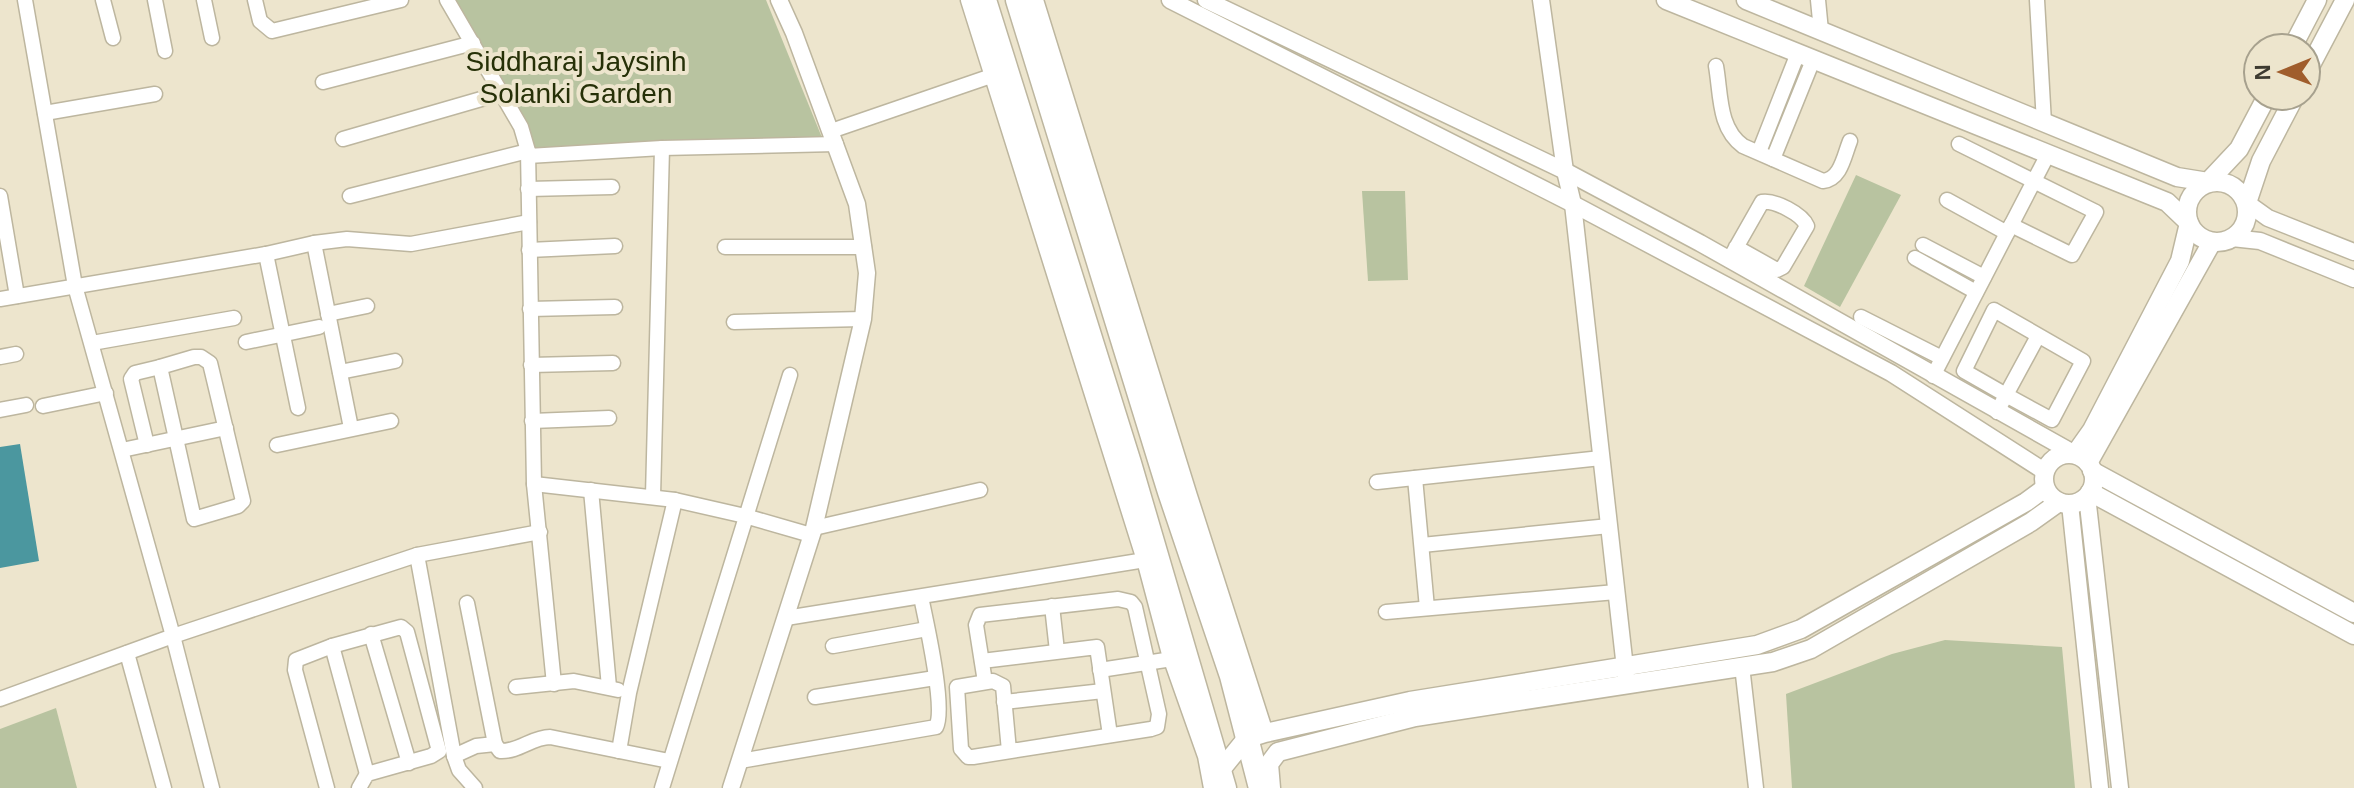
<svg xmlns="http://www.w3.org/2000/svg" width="2354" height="788" font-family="Arial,sans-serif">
<rect width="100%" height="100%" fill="#ede5cd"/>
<g fill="#b8c3a0">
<polygon points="451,0 766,0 825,145 528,156"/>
<polygon points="1856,175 1901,195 1840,307 1804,286"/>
<polygon points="1362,191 1405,191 1408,280 1368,281"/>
<polygon points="1945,640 2062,647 2075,788 1792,788 1786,694 1892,654"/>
<polygon points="56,708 77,788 0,788 0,729"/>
</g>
<polygon fill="#4b979f" points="20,444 39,561 0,568 0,447"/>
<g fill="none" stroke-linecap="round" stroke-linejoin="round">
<defs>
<g id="minor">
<polyline points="25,0 75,286 173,636 212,788"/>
<polyline points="103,0 113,38"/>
<polyline points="155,0 165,51"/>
<polyline points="204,0 212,38"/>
<polyline points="255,0 260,21 272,31 401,0"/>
<polyline points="447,0 521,127 528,151 534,484 554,684"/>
<polyline points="1818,0 1821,31"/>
<polyline points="2037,0 2044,123"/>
<path d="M1716,66C1721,94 1718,128 1743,146L1823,181C1841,179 1844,156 1850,141"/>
<polyline points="323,82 473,43"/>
<polyline points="45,113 155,94"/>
<polyline points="831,131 1000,73"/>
<polyline points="343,139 502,93"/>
<polyline points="1959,144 2096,212 2072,255 2011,225"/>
<polyline points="1759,152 1798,53"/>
<polyline points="528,156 662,148 836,144"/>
<polyline points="1773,159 1813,60"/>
<polyline points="528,189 612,187"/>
<polyline points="0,196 17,296"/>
<polyline points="350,196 528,151"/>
<polyline points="1947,200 2007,233"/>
<polyline points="314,243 351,428"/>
<polyline points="1923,245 1984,277"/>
<polyline points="725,247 864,247"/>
<polyline points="529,250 615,246"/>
<polyline points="266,254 298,408"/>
<polyline points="1915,258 1976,292"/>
<path d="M1729,260L1762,202C1775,200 1802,214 1807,226L1783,267L1777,270L1736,247"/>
<polyline points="0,299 266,254 314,243 347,239 411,244 529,222"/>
<polyline points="530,309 615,307"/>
<polyline points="328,314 367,306"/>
<polyline points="1861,317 1942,358"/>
<polyline points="734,322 863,319"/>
<polyline points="246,342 319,327"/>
<polyline points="92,343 234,318"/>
<polyline points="0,357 16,354"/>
<polygon points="194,357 201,357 210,363 243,501 238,506 194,519 160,367"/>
<polyline points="531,365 613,363"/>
<polyline points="340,372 395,361"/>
<polyline points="1933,376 2048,154"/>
<polyline points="43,406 106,393"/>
<polyline points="0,410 26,405"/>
<polyline points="1997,412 2006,395 1964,371 1994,310 2083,361 2052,420 2006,395 2038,336"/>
<polyline points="532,421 609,418"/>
<polyline points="147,445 131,379 135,373 160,367"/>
<polyline points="277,445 391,421"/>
<polyline points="122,450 226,428"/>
<polyline points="1415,478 1427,608"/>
<polyline points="1377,482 1601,458"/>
<polyline points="534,484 675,500 745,516 811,535"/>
<polyline points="591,490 609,687"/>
<polyline points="653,496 662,148"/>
<polyline points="814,528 980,490"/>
<polyline points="1422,545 1609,526"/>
<polyline points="417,555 454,756 459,770 475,788"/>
<path d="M467,603L495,744L500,751C519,752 532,737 550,737L669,761"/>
<polyline points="1052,606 1057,651"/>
<polyline points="1386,612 1616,592"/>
<polyline points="786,618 1145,560"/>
<polyline points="371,634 409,763"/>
<polyline points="332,646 367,774"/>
<polyline points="833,646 927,629"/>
<polyline points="127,653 164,788"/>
<polyline points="982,661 1097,647 1110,735"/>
<polyline points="1742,666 1756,788"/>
<polyline points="1100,670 1172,659"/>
<polyline points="985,682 976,625 980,615 1118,599 1131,602 1135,607 1159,714 1157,727 1151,729 973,757 968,757 961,749 957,687 993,681 1003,686 1009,751"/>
<polyline points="516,687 574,681 618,690"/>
<polyline points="815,697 935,678"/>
<polyline points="0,699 173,636 417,555 540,532"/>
<polyline points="1004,702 1103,691"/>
<polyline points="619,751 629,693 675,500"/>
<polyline points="454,756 476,746 495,744"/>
<path d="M740,761L936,727C946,709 926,621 921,597"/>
<polyline points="327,788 295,670 296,660 332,646 401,627 407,632 439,751 431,756 367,774 359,788"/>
<polyline points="662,788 790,375"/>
</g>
<g id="tertiary">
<polyline points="969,0 1145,560 1170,654 1206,756 1212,788"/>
<polyline points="1035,0 1189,496 1265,733"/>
<polyline points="1170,0 1573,204 1891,373 2044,471"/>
<polyline points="1206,0 1565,171 1700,243 2075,454"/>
<polyline points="1541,0 1565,171 1573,204 1626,677"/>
<polyline points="2247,203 2268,218 2354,252"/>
<polyline points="2232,238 2260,241 2354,279"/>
<polyline points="2087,496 2120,788"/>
<polyline points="2070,504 2100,788"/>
<polyline points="731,788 814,528 863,319 867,273 857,204 794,33 779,0"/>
</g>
<g id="secondary">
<polyline points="1666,0 2167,202 2189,223 2180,261 2092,430 2075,454"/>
<polyline points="1746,0 2177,177 2208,182 2239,149 2267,96"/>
<polyline points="2292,48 2317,0"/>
<polyline points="2306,74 2345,0"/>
<circle cx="2217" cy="212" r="30"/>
<polyline points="2247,203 2261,161 2295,96"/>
<circle cx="2069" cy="479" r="25"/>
<polyline points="2088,463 2212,242"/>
<polyline points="2092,471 2354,613"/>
<polyline points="2090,492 2354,635"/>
<polyline points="1220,771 1246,739 1265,733 1410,701 1757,645 1801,629 2026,502 2045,488"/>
<polyline points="1271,788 1269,764 1278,752 1415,717 1773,662 1811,649 2031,522 2059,502"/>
</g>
<g id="primary">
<polyline points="985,0 1130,463 1225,788"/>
<polyline points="1017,0 1169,492 1231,676 1260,788"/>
</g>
</defs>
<use href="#minor" stroke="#bdb69f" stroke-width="17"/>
<use href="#tertiary" stroke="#bdb69f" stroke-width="19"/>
<use href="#secondary" stroke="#bdb69f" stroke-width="21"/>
<use href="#primary" stroke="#bdb69f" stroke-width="25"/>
<use href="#minor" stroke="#fff" stroke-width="14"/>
<use href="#tertiary" stroke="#fff" stroke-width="16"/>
<use href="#secondary" stroke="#fff" stroke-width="18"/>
<use href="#primary" stroke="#fff" stroke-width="22"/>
</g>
<g text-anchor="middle" stroke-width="8" stroke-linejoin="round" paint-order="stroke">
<g font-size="28" fill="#263007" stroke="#ede5cd">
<text x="576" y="71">Siddharaj Jaysinh<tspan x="576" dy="32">Solanki Garden</tspan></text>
</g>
</g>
<g transform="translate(2282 72) rotate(269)"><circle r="38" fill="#ede5cd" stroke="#a7a18e" stroke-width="2"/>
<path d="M0-6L14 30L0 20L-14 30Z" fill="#a05d2c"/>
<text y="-12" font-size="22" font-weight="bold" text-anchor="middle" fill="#3d3a30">N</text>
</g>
</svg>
